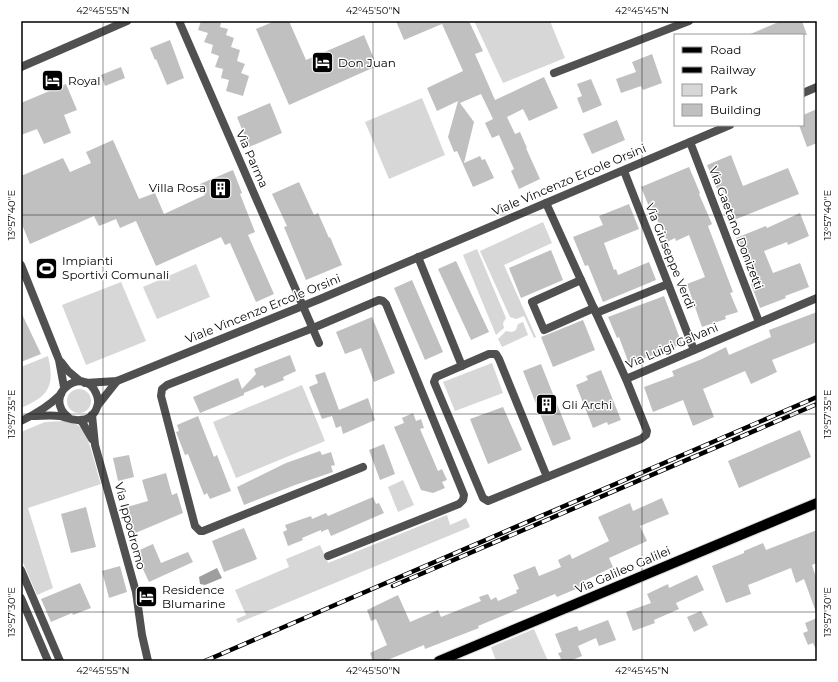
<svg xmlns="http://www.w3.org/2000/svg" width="838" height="682" font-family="Montserrat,sans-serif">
<rect width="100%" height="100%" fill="#fff"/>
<g fill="#d7d7d7">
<polygon points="474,21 550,21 565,58 503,83"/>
<polygon points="422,98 445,155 389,179 365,122"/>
<polygon points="543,222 552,243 504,265 536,337 534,338 524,316 516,319 510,317 480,251"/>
<polygon points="477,249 506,318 503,323 504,328 496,335 463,255"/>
<polygon points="196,264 210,297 157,319 143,287"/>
<polygon points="121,282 146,341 86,365 62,305"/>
<polygon points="523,322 528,335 502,347 498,339 506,331 512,332 516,330 518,324"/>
<path d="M48,356C55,386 49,396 21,408V367Z"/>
<polygon points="492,363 503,393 455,411 443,382"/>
<polygon points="302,385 325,441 236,478 213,422"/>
<circle cx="79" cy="401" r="12"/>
<path d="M65,421C70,423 77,423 80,427C90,437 96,470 101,484L28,508L53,588L37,595L21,558V432L45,422Z"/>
<polygon points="403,480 414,505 398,512 388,487"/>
<polygon points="447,515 450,525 466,518 470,527 238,623 236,619 246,615 235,590 289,567 286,559 320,545 328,563"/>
<polygon points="534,629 548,661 496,661 491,647"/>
</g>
<polygon fill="#9e9e9e" points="217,568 222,578 205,585 200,584 199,577"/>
<g fill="#c0c0c0">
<polygon points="201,21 215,21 221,23 220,27 228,29 226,35 234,38 231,47 240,50 237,61 245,64 241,73 249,76 243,96 226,91 229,80 221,78 223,69 215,67 219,56 211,53 213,45 204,42 208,33 198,30"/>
<polygon points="275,21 289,21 306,60 364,35 377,66 289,105 256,29"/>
<polygon points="396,21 469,21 483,51 475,54 495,100 544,77 558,108 529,121 523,109 507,117 515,134 520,132 527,148 526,148 540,179 519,189 511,171 514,169 499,135 492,138 485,123 493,119 481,94 460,103 474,122 464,163 480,156 482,160 485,159 494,178 473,187 457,151 454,152 448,137 458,101 437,111 427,88 463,71 442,24 404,40"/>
<polygon points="781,21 802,21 807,35 748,35"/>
<polygon points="170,40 184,78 167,85 156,59 155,60 150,48"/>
<polygon points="652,54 662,83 643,90 641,86 621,93 616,79 636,72 632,62"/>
<polygon points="121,67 125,78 105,86 101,75"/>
<polygon points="591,79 602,105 583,113 577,98 582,96 577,84"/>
<polygon points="66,84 77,110 64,115 71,133 44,144 37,129 21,135 21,103"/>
<polygon points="270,103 282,133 249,147 237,117"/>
<polygon points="817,109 817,143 807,147 799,125 803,125 803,115"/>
<polygon points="617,120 625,140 592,154 583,134"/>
<polygon points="113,140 139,199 155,193 164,214 205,195 200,184 233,170 242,193 240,194 255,232 248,235 274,294 256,302 230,243 225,245 221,237 156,266 136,221 120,228 116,219 99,226 94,216 30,244 21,222 21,176 63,158 70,172 91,163 86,152"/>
<polygon points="731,155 743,186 788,168 799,194 734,220 722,189 718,191 707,165"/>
<polygon points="689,167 700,193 699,194 712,224 708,226 733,292 730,293 738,312 725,316 726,319 702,327 687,284 705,277 689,235 676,241 675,238 667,242 654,213 652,214 641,187"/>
<polygon points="299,182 314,215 318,213 329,238 330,237 342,265 306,280 284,227 287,226 272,194"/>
<polygon points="629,204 639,229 604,243 614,270 616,269 618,275 649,262 656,280 603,302 588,265 585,266 573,237 603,225 599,216"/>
<polygon points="800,213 809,236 788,245 787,242 764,251 773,273 800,263 809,287 785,296 786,298 760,308 751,284 754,283 736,238 766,226 767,228"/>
<polygon points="551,250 563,280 521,298 509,268"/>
<polygon points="456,261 489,332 471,340 438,269"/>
<polygon points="412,280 443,352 425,360 394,288"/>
<polygon points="664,296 682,344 629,364 619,337 617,338 608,317"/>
<polygon points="21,312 41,354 21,362"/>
<polygon points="817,312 817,342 772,360 777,372 751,384 745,371 703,389 714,417 693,426 683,400 653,412 644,387 674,376 672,371 702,359 726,347 729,355 771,337 769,330"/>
<polygon points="372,317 395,373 374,382 361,348 345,354 336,332"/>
<polygon points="583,320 595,350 553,367 541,337"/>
<polygon points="290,355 296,371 283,377 284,380 264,388 263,385 244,393 244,395 200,413 193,397 238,378 242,389 256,374 254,369"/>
<polygon points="541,364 571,439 553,446 523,371"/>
<polygon points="601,370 621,420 608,425 607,422 593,428 576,385 588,380 586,376"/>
<polygon points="325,372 339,410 368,398 375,420 343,434 341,426 336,428 332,416 322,419 309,387 318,383 315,375"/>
<polygon points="503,407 522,450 488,464 470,419"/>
<polygon points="413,413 416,421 421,419 424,428 420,429 438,471 442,469 447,480 442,482 445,488 433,493 421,490 394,427 404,423 402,418"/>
<polygon points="198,416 214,457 217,455 231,491 210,499 207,493 204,495 188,454 185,455 176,432 179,431 177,425"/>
<polygon points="800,430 811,457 739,488 728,461"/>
<polygon points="384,444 395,474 380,480 369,450"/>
<polygon points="320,451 322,455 331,452 335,465 331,466 333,472 295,485 244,505 237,487 286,463"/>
<polygon points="129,455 134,477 118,481 113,458"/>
<polygon points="166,473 172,495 177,493 183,513 133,534 127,507 148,501 142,480"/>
<polygon points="373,497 376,504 379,503 384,513 331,536 328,529 321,532 321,530 302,538 303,540 288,546 283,532 287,530 285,525 311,516 312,519 326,513 328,516"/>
<polygon points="662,498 669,514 640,526 647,541 609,558 613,567 582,582 583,586 557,597 555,594 478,626 479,628 425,649 424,645 385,661 373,661 370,653 387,645 376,619 371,621 367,610 398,595 410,622 438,610 441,617 481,601 479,597 488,594 491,600 496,597 498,601 517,593 516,590 519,589 513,575 535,566 539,576 561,567 558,560 570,554 572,559 609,541 598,517 630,503 633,511"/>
<polygon points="86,507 96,547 71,553 61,514"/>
<polygon points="244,528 257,559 224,572 212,541"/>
<polygon points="817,530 817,563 812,565 817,580 817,612 816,612 804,579 796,583 791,568 748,585 751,594 726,603 712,566 744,553 744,551 763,543 766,550"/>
<polygon points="153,544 161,563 188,552 193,562 149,582 135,552"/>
<polygon points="120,566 127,592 109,598 102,571"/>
<polygon points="697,575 704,590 676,603 679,609 654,620 655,623 633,631 626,612 651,603 647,594 668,584 669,588"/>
<polygon points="80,583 91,608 73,615 72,613 51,622 41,599"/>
<polygon points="701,611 708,625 694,632 687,617"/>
<polygon points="817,618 817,651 813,643 808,645 803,633 808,631 805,623"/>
<polygon points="608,620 616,640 599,646 596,638 578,646 582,656 570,661 562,661 558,653 562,652 555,634 577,626 579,631"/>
</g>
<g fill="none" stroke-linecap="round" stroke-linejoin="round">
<defs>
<polyline id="primary" points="439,661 817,503"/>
</defs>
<use href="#primary" stroke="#dbdbdb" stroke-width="12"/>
<g stroke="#505050" stroke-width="8">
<polyline points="179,21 319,343"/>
<polyline points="554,73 689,21"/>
<polyline points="690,142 759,322"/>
<polyline points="624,171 694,350"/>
<polyline points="546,203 626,379 647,431 646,435 641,439 547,477"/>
<polyline points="418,257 462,366"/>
<polyline points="581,280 532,302 544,330 594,308"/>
<polyline points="596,313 668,284"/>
<polygon points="489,354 496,354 499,359 547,477 488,501 483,498 434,382 436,377"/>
<polyline points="626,379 817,298"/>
<polyline points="328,556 459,504 463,500 464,495 386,304 383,301 379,300 313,328 167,385 162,389 161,396 195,526 200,531 203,531 363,467"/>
<polyline points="21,570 60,661"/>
<polyline points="21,598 48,661"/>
</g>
<g stroke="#505050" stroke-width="8">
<polyline points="21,67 127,21"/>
<polyline points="803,93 817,87"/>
<polyline points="21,265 59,360 64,387"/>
<polyline points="61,362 68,371 80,381"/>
<polyline points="85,383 117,381 320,299 730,125"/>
<polyline points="98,405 117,381"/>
<polyline points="92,415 95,445 136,592 142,635 148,661"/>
<path d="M32,416C42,416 51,415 60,416C67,418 74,421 81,420C94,419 102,405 96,393C84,364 40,395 69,418"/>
<polyline points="81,420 92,439"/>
<path d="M21,421C36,414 49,406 61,394"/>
</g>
<use href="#primary" stroke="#000" stroke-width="10"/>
<defs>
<g id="rail">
<polyline points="393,586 817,404"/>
<polyline points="205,661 817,397"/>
</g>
</defs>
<use href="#rail" stroke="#000" stroke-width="4.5"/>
<use href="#rail" stroke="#fff" stroke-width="3" stroke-dasharray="9" stroke-linecap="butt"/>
</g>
<path fill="none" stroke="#000" stroke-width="1" stroke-opacity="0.45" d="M103,21V661M373,21V661M642,21V661M21,215H817M21,414H817M21,612H817"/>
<defs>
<symbol id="hotel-square" viewBox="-11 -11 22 22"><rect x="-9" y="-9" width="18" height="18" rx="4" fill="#000" stroke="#fff"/><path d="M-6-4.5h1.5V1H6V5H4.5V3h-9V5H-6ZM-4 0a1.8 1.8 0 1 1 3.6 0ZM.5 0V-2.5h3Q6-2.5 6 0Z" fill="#fff"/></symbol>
<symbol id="building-square" viewBox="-11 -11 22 22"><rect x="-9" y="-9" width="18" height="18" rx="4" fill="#000" stroke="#fff"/><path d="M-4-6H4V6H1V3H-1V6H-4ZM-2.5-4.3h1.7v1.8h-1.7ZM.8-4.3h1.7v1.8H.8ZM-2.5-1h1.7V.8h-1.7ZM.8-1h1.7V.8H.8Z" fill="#fff"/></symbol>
<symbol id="stadium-square" viewBox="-11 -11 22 22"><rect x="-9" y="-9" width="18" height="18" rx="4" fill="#000" stroke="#fff"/><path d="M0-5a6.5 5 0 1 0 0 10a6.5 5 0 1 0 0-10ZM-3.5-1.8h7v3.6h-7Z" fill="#fff"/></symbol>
</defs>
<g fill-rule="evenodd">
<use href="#hotel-square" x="310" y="50" width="25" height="25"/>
<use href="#hotel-square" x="40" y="68" width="25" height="25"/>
<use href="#building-square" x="208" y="176" width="25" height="25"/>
<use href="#stadium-square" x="34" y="256" width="25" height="25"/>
<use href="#building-square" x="534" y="392" width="25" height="25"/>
<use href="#hotel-square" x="134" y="584" width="25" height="25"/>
</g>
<g text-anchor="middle" stroke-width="3" stroke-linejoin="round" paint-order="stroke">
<g font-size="12" fill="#000" stroke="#fff" text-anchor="start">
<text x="338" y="67">Don Juan</text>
<text x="68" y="85">Royal</text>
<text x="206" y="192" text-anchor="end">Villa Rosa</text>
<text x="62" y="265">Impianti<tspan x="62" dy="14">Sportivi Comunali</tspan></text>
<text x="562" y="409">Gli Archi</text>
<text x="162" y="594">Residence<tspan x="162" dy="14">Blumarine</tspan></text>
</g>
<g font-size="12" fill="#000" stroke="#fff">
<text transform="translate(252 159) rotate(66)" y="4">Via Parma</text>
<text transform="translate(569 180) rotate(-23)" y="4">Viale Vincenzo Ercole Orsini</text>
<text transform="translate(736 228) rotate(69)" y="4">Via Gaetano Donizetti</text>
<text transform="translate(670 256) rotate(68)" y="4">Via Giuseppe Verdi</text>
<text transform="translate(263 309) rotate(-22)" y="4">Viale Vincenzo Ercole Orsini</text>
<text transform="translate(672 346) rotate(-23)" y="4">Via Luigi Galvani</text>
<text transform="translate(130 526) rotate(75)" y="4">Via Ippodromo</text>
<text transform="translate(623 570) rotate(-23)" y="4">Via Galileo Galilei</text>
</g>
</g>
<rect width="838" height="682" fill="none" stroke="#ffffff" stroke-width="44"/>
<rect x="674" y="34" width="130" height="92" fill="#ffffff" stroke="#999999"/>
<rect x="682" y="47" width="20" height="6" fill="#000000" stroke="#999999"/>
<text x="710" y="54" font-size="12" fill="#000000">Road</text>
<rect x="682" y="67" width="20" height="6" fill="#000000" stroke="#999999"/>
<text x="710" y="74" font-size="12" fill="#000000">Railway</text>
<rect x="682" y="84" width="20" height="12" fill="#d7d7d7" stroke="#999999"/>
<text x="710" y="94" font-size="12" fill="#000000">Park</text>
<rect x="682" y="104" width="20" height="12" fill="#c0c0c0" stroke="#999999"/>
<text x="710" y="114" font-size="12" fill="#000000">Building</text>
<rect x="22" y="22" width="794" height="638" fill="none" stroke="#000" stroke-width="1.5"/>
<g font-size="10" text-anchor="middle" fill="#000">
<text x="103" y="14">42°45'55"N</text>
<text x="373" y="14">42°45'50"N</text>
<text x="642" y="14">42°45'45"N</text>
<text transform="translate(827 215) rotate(-90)" y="4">13°57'40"E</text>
<text transform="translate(11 215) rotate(-90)" y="4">13°57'40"E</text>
<text transform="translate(827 414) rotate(-90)" y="4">13°57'35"E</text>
<text transform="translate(11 414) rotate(-90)" y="4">13°57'35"E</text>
<text transform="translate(827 612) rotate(-90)" y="4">13°57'30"E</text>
<text transform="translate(11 612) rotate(-90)" y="4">13°57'30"E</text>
<text x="103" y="674">42°45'55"N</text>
<text x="373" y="674">42°45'50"N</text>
<text x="642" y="674">42°45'45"N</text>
</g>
</svg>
